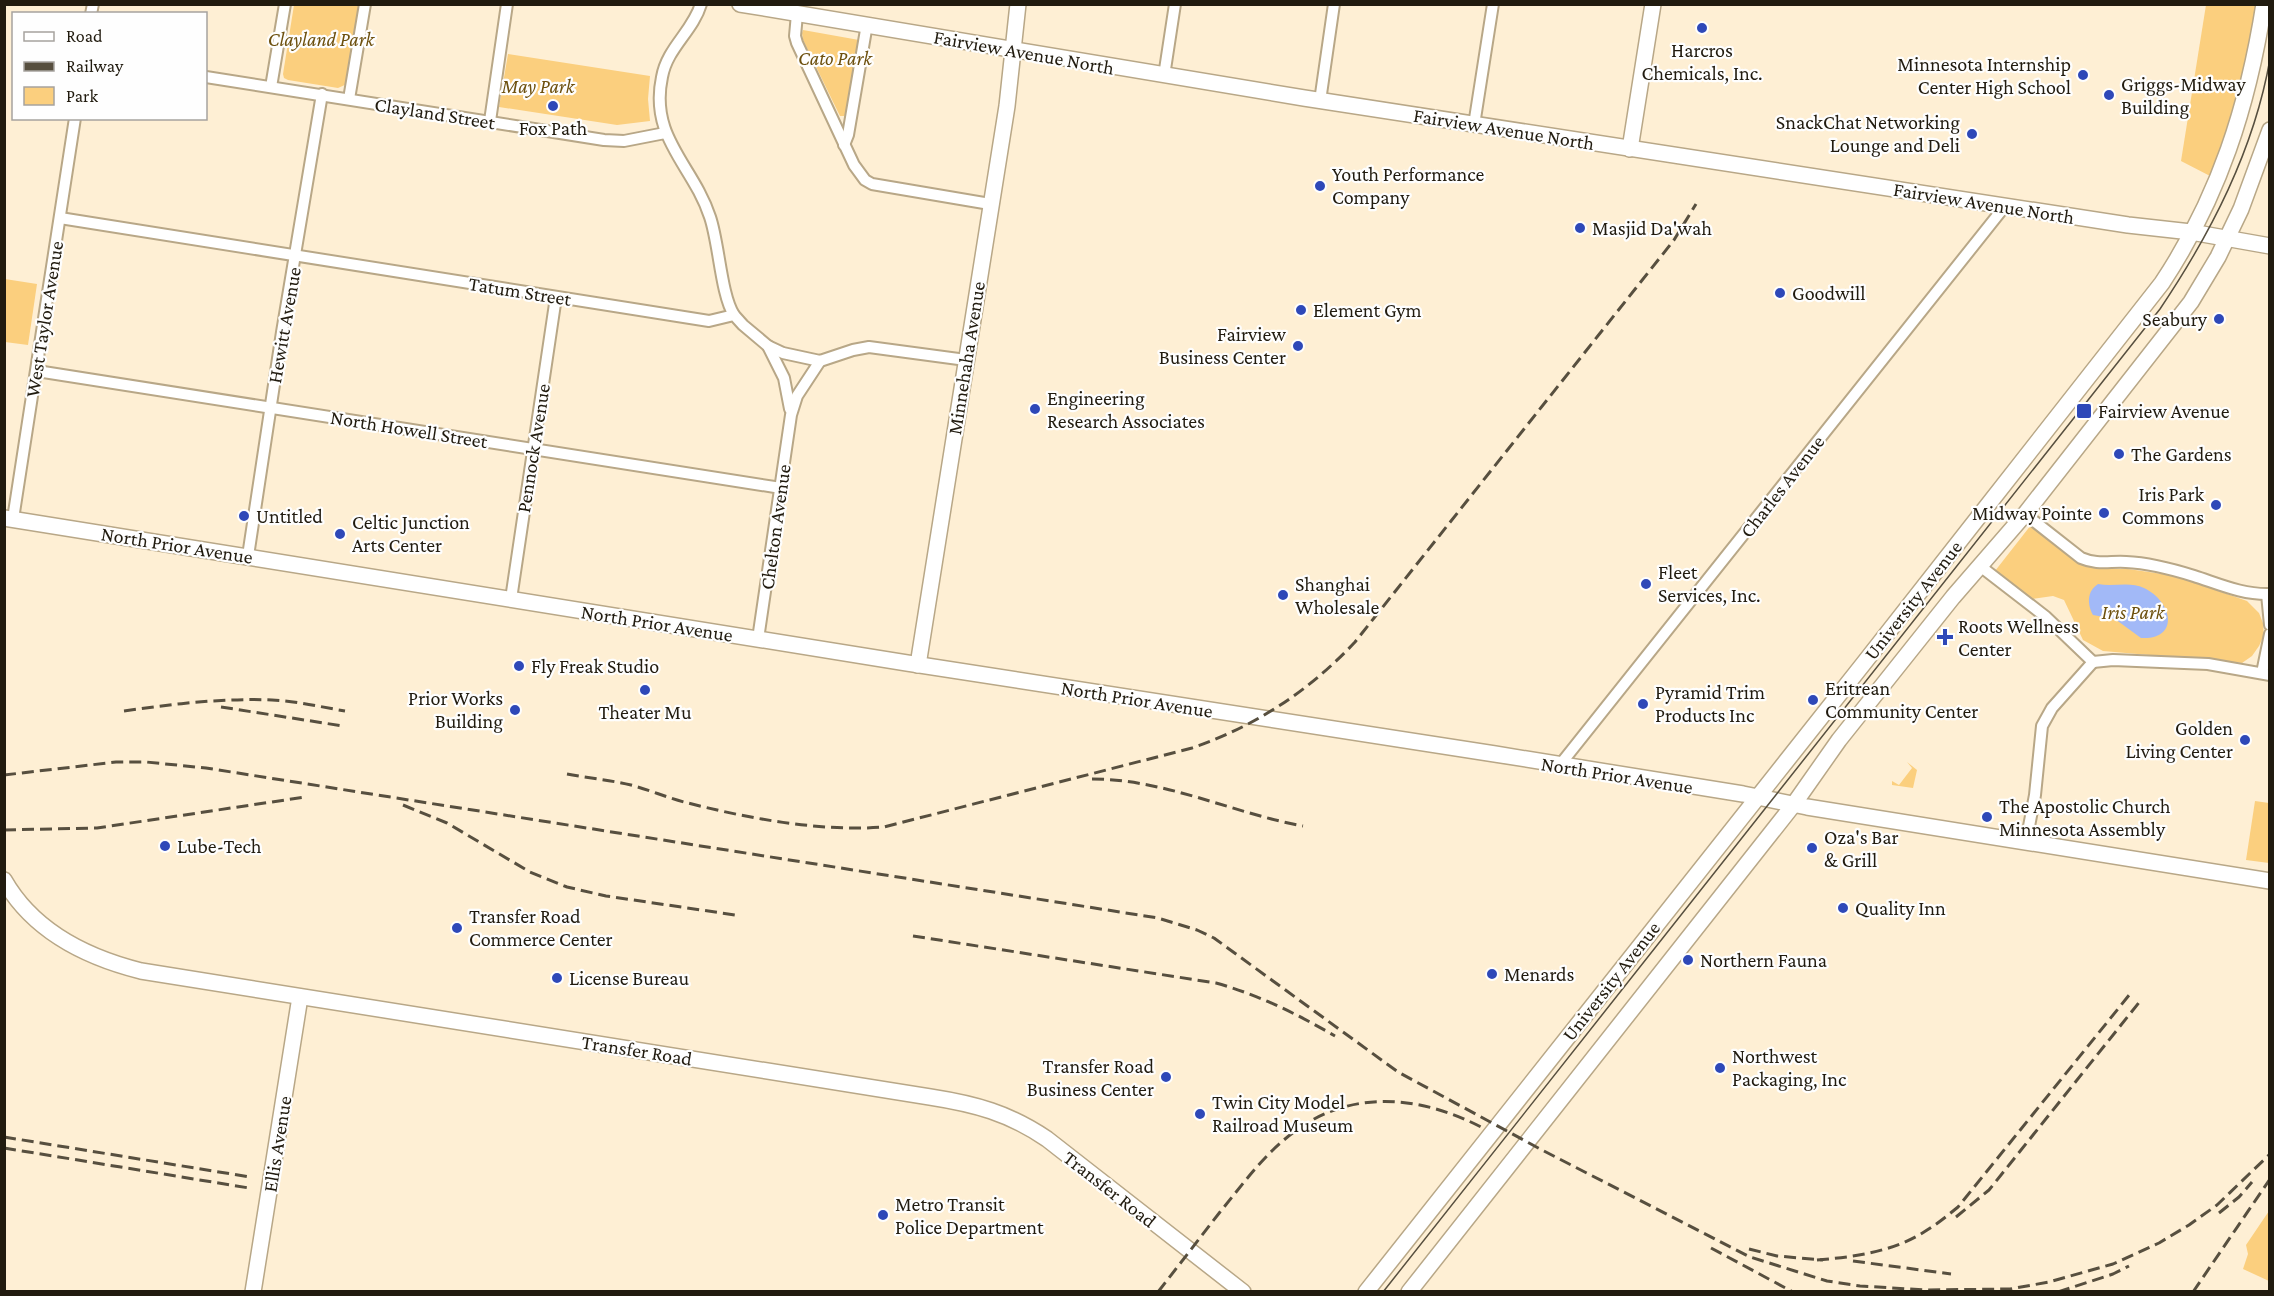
<svg xmlns="http://www.w3.org/2000/svg" width="2274" height="1296" font-family="'Crimson Pro',serif">
<rect width="100%" height="100%" fill="#feefd4"/>
<g fill="#fbcf7e">
<polygon points="294,5 359,5 347,84 338,88 288,80 284,78 283,74"/>
<polygon points="2206,5 2258,5 2244,84 2212,177 2181,161"/>
<polygon points="803,30 859,40 847,114 844,116 840,116 838,112 803,40 802,33"/>
<polygon points="508,54 650,76 648,99 650,121 617,125 499,107"/>
<polygon points="5,279 37,284 28,345 5,342"/>
<polygon points="2031,525 2084,566 2100,569 2128,569 2176,576 2247,601 2259,613 2263,623 2264,635 2259,646 2252,656 2242,663 2103,651 2083,640 2064,600 2053,596 2032,599 1995,571"/>
<polygon points="1907,762 1917,770 1913,788 1892,785 1892,781 1899,785 1912,768"/>
<polygon points="2255,801 2269,803 2269,863 2246,860"/>
<polygon points="2269,1211 2269,1281 2243,1269 2248,1254 2246,1245"/>
</g>
<path fill="#a2b9f7" d="M2098,584C2114,587 2130,581 2144,588C2172,601 2181,640 2141,638L2115,619L2093,615C2087,604 2087,591 2098,584Z"/>
<g fill="none" stroke-linecap="round" stroke-linejoin="round">
<defs>
<g id="street">
<path d="M701,4C693,31 667,48 662,77C649,138 693,165 710,217C719,243 721,295 734,315"/>
<polyline points="91,14 93,4"/>
<polyline points="797,14 795,36 797,43 854,165 865,180 872,184 990,204"/>
<polyline points="1164,76 1175,4"/>
<polyline points="206,77 604,140 624,141 665,133"/>
<polyline points="271,87 285,4"/>
<polyline points="349,99 365,4"/>
<polyline points="1320,101 1334,4"/>
<polyline points="490,121 507,4"/>
<polyline points="1474,125 1493,4"/>
<polyline points="844,145 848,135 867,24"/>
<polyline points="60,218 709,321 734,315 743,325 768,346 783,353 820,361 853,350 869,347 966,360"/>
<polyline points="768,346 784,378 790,409"/>
<polyline points="37,371 781,488"/>
<path d="M2025,514L2081,558C2097,565 2110,561 2126,562C2149,563 2172,569 2194,576C2219,584 2243,595 2270,594"/>
<polyline points="13,519 75,118"/>
<polyline points="248,556 282,332 322,94"/>
<polyline points="1980,566 2046,617 2093,662"/>
<polyline points="2267,594 2270,625"/>
<polyline points="511,599 556,297"/>
<polyline points="758,639 791,415 797,396 820,361"/>
<polyline points="2093,662 2113,660 2208,664 2270,675"/>
<polyline points="2262,673 2270,634"/>
<polyline points="1559,766 2005,206"/>
<polyline points="2026,842 2035,795 2042,726 2052,708 2093,662"/>
</g>
<g id="secondary">
<polyline points="740,4 1304,98 2128,225 2191,232 2270,246"/>
<polyline points="1630,149 1653,4"/>
<polyline points="4,518 907,663 1495,754 1743,794 1807,807 2270,881"/>
<polyline points="918,665 1007,106 1018,4"/>
<path d="M4,880C33,931 85,957 141,971L930,1097C975,1104 1009,1113 1047,1139L1243,1292"/>
<polyline points="253,1292 300,997"/>
<path d="M1366,1292L1864,663L2162,283C2219,197 2248,106 2264,4"/>
<polyline points="1409,1292 1794,804 1839,740 1953,597 2025,514 2191,302 2218,257 2241,209 2270,130"/>
</g>
</defs>
<use href="#street" stroke="#b8a787" stroke-width="14"/>
<use href="#secondary" stroke="#b8a787" stroke-width="18"/>
<use href="#street" stroke="#fff" stroke-width="10"/>
<use href="#secondary" stroke="#fff" stroke-width="15"/>
<path stroke="#574f3f" stroke-width="1.5" d="M1383,1292L2160,309C2211,233 2254,150 2270,59"/>
<g stroke="#574f3f" stroke-width="3" stroke-dasharray="12 6" stroke-linecap="butt">
<polyline points="221,707 343,726"/>
<path d="M124,711C173,704 222,698 272,700C296,701 321,707 345,711"/>
<path d="M567,774C588,778 610,780 631,785C649,790 666,797 684,802C746,818 819,832 884,827L1192,748C1256,726 1309,691 1355,642L1674,240L1696,204"/>
<polyline points="4,775 116,762 146,762 206,768 1158,918 1197,930 1214,938 1398,1072 1542,1150 1750,1257 1827,1281 1860,1286 1927,1290 2010,1289 2049,1282 2113,1264 2159,1243 2189,1225 2217,1205 2270,1154"/>
<path d="M1092,779C1165,779 1232,813 1303,826"/>
<polyline points="403,805 447,823 530,872 567,887 606,896 735,915"/>
<polyline points="4,830 97,828 305,797"/>
<path d="M913,936L1216,983C1259,995 1297,1014 1335,1036"/>
<polyline points="4,1137 250,1177"/>
<polyline points="4,1148 249,1188"/>
<polyline points="2219,1213 2239,1197 2252,1182"/>
<polyline points="1956,1217 1989,1190 2141,1000"/>
<polyline points="1711,1248 1793,1292"/>
<polyline points="1749,1249 1777,1256 1823,1260"/>
<path d="M1817,1260C1854,1257 1892,1252 1924,1232C1936,1225 1947,1216 1958,1207L2130,994"/>
<polyline points="1853,1261 1951,1274"/>
<path d="M1158,1292C1179,1265 1199,1239 1220,1212C1243,1184 1264,1154 1294,1132C1352,1088 1422,1096 1483,1128"/>
<polyline points="2058,1292 2113,1274 2129,1266"/>
<polyline points="2193,1292 2270,1179"/>
</g>
</g>
<g fill="#2e48b8" stroke="#fefefe" stroke-width="2">
<circle cx="1702" cy="28" r="6"/>
<circle cx="2083" cy="75" r="6"/>
<circle cx="2109" cy="95" r="6"/>
<circle cx="553" cy="106" r="6"/>
<circle cx="1972" cy="134" r="6"/>
<circle cx="1320" cy="186" r="6"/>
<circle cx="1580" cy="228" r="6"/>
<circle cx="1780" cy="293" r="6"/>
<circle cx="1301" cy="310" r="6"/>
<circle cx="2219" cy="319" r="6"/>
<circle cx="1298" cy="346" r="6"/>
<circle cx="1035" cy="409" r="6"/>
<rect x="2076" y="403" width="16" height="16" rx="3"/>
<circle cx="2119" cy="454" r="6"/>
<circle cx="2216" cy="505" r="6"/>
<circle cx="2104" cy="513" r="6"/>
<circle cx="244" cy="516" r="6"/>
<circle cx="340" cy="534" r="6"/>
<circle cx="1646" cy="584" r="6"/>
<circle cx="1283" cy="595" r="6"/>
<path d="M1942 628h6v6h6v6h-6v6h-6v-6h-6v-6h6z"/>
<circle cx="519" cy="666" r="6"/>
<circle cx="645" cy="690" r="6"/>
<circle cx="1813" cy="700" r="6"/>
<circle cx="1643" cy="704" r="6"/>
<circle cx="515" cy="710" r="6"/>
<circle cx="2245" cy="740" r="6"/>
<circle cx="1987" cy="817" r="6"/>
<circle cx="165" cy="846" r="6"/>
<circle cx="1812" cy="848" r="6"/>
<circle cx="1843" cy="908" r="6"/>
<circle cx="457" cy="928" r="6"/>
<circle cx="1688" cy="960" r="6"/>
<circle cx="1492" cy="974" r="6"/>
<circle cx="557" cy="978" r="6"/>
<circle cx="1720" cy="1068" r="6"/>
<circle cx="1166" cy="1077" r="6"/>
<circle cx="1200" cy="1114" r="6"/>
<circle cx="883" cy="1215" r="6"/>
</g>
<g text-anchor="middle" stroke-width="4.5" stroke-linejoin="round" paint-order="stroke">
<g font-size="20" font-style="italic" fill="#6d500e" stroke="#fefefe">
<text x="321" y="46">Clayland Park</text>
<text x="835" y="65">Cato Park</text>
<text x="538" y="93">May Park</text>
<text x="2133" y="619">Iris Park</text>
</g>
<g font-size="20" fill="#211b0f" stroke="#fefefe" text-anchor="start">
<text x="1702" y="57" text-anchor="middle">Harcros<tspan x="1702" dy="23">Chemicals, Inc.</tspan></text>
<text x="2071" y="71" text-anchor="end">Minnesota Internship<tspan x="2071" dy="23">Center High School</tspan></text>
<text x="2121" y="91">Griggs-Midway<tspan x="2121" dy="23">Building</tspan></text>
<text x="1960" y="129" text-anchor="end">SnackChat Networking<tspan x="1960" dy="23">Lounge and Deli</tspan></text>
<text x="553" y="135" text-anchor="middle">Fox Path</text>
<text x="1332" y="181">Youth Performance<tspan x="1332" dy="23">Company</tspan></text>
<text x="1592" y="235">Masjid Da'wah</text>
<text x="1792" y="300">Goodwill</text>
<text x="1313" y="317">Element Gym</text>
<text x="2207" y="326" text-anchor="end">Seabury</text>
<text x="1286" y="341" text-anchor="end">Fairview<tspan x="1286" dy="23">Business Center</tspan></text>
<text x="1047" y="405">Engineering<tspan x="1047" dy="23">Research Associates</tspan></text>
<text x="2098" y="418">Fairview Avenue</text>
<text x="2131" y="461">The Gardens</text>
<text x="2204" y="501" text-anchor="end">Iris Park<tspan x="2204" dy="23">Commons</tspan></text>
<text x="2092" y="520" text-anchor="end">Midway Pointe</text>
<text x="256" y="523">Untitled</text>
<text x="352" y="529">Celtic Junction<tspan x="352" dy="23">Arts Center</tspan></text>
<text x="1658" y="579">Fleet<tspan x="1658" dy="23">Services, Inc.</tspan></text>
<text x="1295" y="591">Shanghai<tspan x="1295" dy="23">Wholesale</tspan></text>
<text x="1958" y="633">Roots Wellness<tspan x="1958" dy="23">Center</tspan></text>
<text x="531" y="673">Fly Freak Studio</text>
<text x="1825" y="695">Eritrean<tspan x="1825" dy="23">Community Center</tspan></text>
<text x="1655" y="699">Pyramid Trim<tspan x="1655" dy="23">Products Inc</tspan></text>
<text x="503" y="705" text-anchor="end">Prior Works<tspan x="503" dy="23">Building</tspan></text>
<text x="645" y="719" text-anchor="middle">Theater Mu</text>
<text x="2233" y="735" text-anchor="end">Golden<tspan x="2233" dy="23">Living Center</tspan></text>
<text x="1999" y="813">The Apostolic Church<tspan x="1999" dy="23">Minnesota Assembly</tspan></text>
<text x="1824" y="844">Oza's Bar<tspan x="1824" dy="23">&amp; Grill</tspan></text>
<text x="177" y="853">Lube-Tech</text>
<text x="1855" y="915">Quality Inn</text>
<text x="469" y="923">Transfer Road<tspan x="469" dy="23">Commerce Center</tspan></text>
<text x="1700" y="967">Northern Fauna</text>
<text x="1504" y="981">Menards</text>
<text x="569" y="985">License Bureau</text>
<text x="1732" y="1063">Northwest<tspan x="1732" dy="23">Packaging, Inc</tspan></text>
<text x="1154" y="1073" text-anchor="end">Transfer Road<tspan x="1154" dy="23">Business Center</tspan></text>
<text x="1212" y="1109">Twin City Model<tspan x="1212" dy="23">Railroad Museum</tspan></text>
<text x="895" y="1211">Metro Transit<tspan x="895" dy="23">Police Department</tspan></text>
</g>
<g font-size="20" fill="#211b0f" stroke="#fefefe">
<text transform="translate(1024 52) rotate(10)" y="7">Fairview Avenue North</text>
<text transform="translate(435 113) rotate(9)" y="7">Clayland Street</text>
<text transform="translate(1504 129) rotate(9)" y="7">Fairview Avenue North</text>
<text transform="translate(1984 203) rotate(9)" y="7">Fairview Avenue North</text>
<text transform="translate(520 291) rotate(9)" y="7">Tatum Street</text>
<text transform="translate(44 319) rotate(-81)" y="7">West Taylor Avenue</text>
<text transform="translate(284 325) rotate(-80)" y="7">Hewitt Avenue</text>
<text transform="translate(966 358) rotate(-81)" y="7">Minnehaha Avenue</text>
<text transform="translate(409 429) rotate(9)" y="7">North Howell Street</text>
<text transform="translate(533 448) rotate(-81)" y="7">Pennock Avenue</text>
<text transform="translate(1782 486) rotate(-52)" y="7">Charles Avenue</text>
<text transform="translate(775 527) rotate(-82)" y="7">Chelton Avenue</text>
<text transform="translate(177 545) rotate(9)" y="7">North Prior Avenue</text>
<text transform="translate(1913 600) rotate(-52)" y="7">University Avenue</text>
<text transform="translate(657 623) rotate(9)" y="7">North Prior Avenue</text>
<text transform="translate(1137 699) rotate(9)" y="7">North Prior Avenue</text>
<text transform="translate(1617 775) rotate(9)" y="7">North Prior Avenue</text>
<text transform="translate(1611 981) rotate(-52)" y="7">University Avenue</text>
<text transform="translate(637 1050) rotate(9)" y="7">Transfer Road</text>
<text transform="translate(277 1144) rotate(-81)" y="7">Ellis Avenue</text>
<text transform="translate(1110 1189) rotate(38)" y="7">Transfer Road</text>
</g>
</g>
<rect width="2274" height="1296" fill="none" stroke="#211b0f" stroke-width="12"/>
<rect x="12" y="12" width="195" height="108" fill="#fefefe" stroke="#a6a39e" stroke-width="1.5"/>
<rect x="24" y="32" width="30" height="9" fill="#ffffff" stroke="#a6a39e" stroke-width="1.5"/>
<text x="66" y="42" font-size="18" fill="#211b0f">Road</text>
<rect x="24" y="62" width="30" height="9" fill="#574f3f" stroke="#a6a39e" stroke-width="1.5"/>
<text x="66" y="72" font-size="18" fill="#211b0f">Railway</text>
<rect x="24" y="87" width="30" height="18" fill="#fbcf7e" stroke="#a6a39e" stroke-width="1.5"/>
<text x="66" y="102" font-size="18" fill="#211b0f">Park</text>
</svg>
